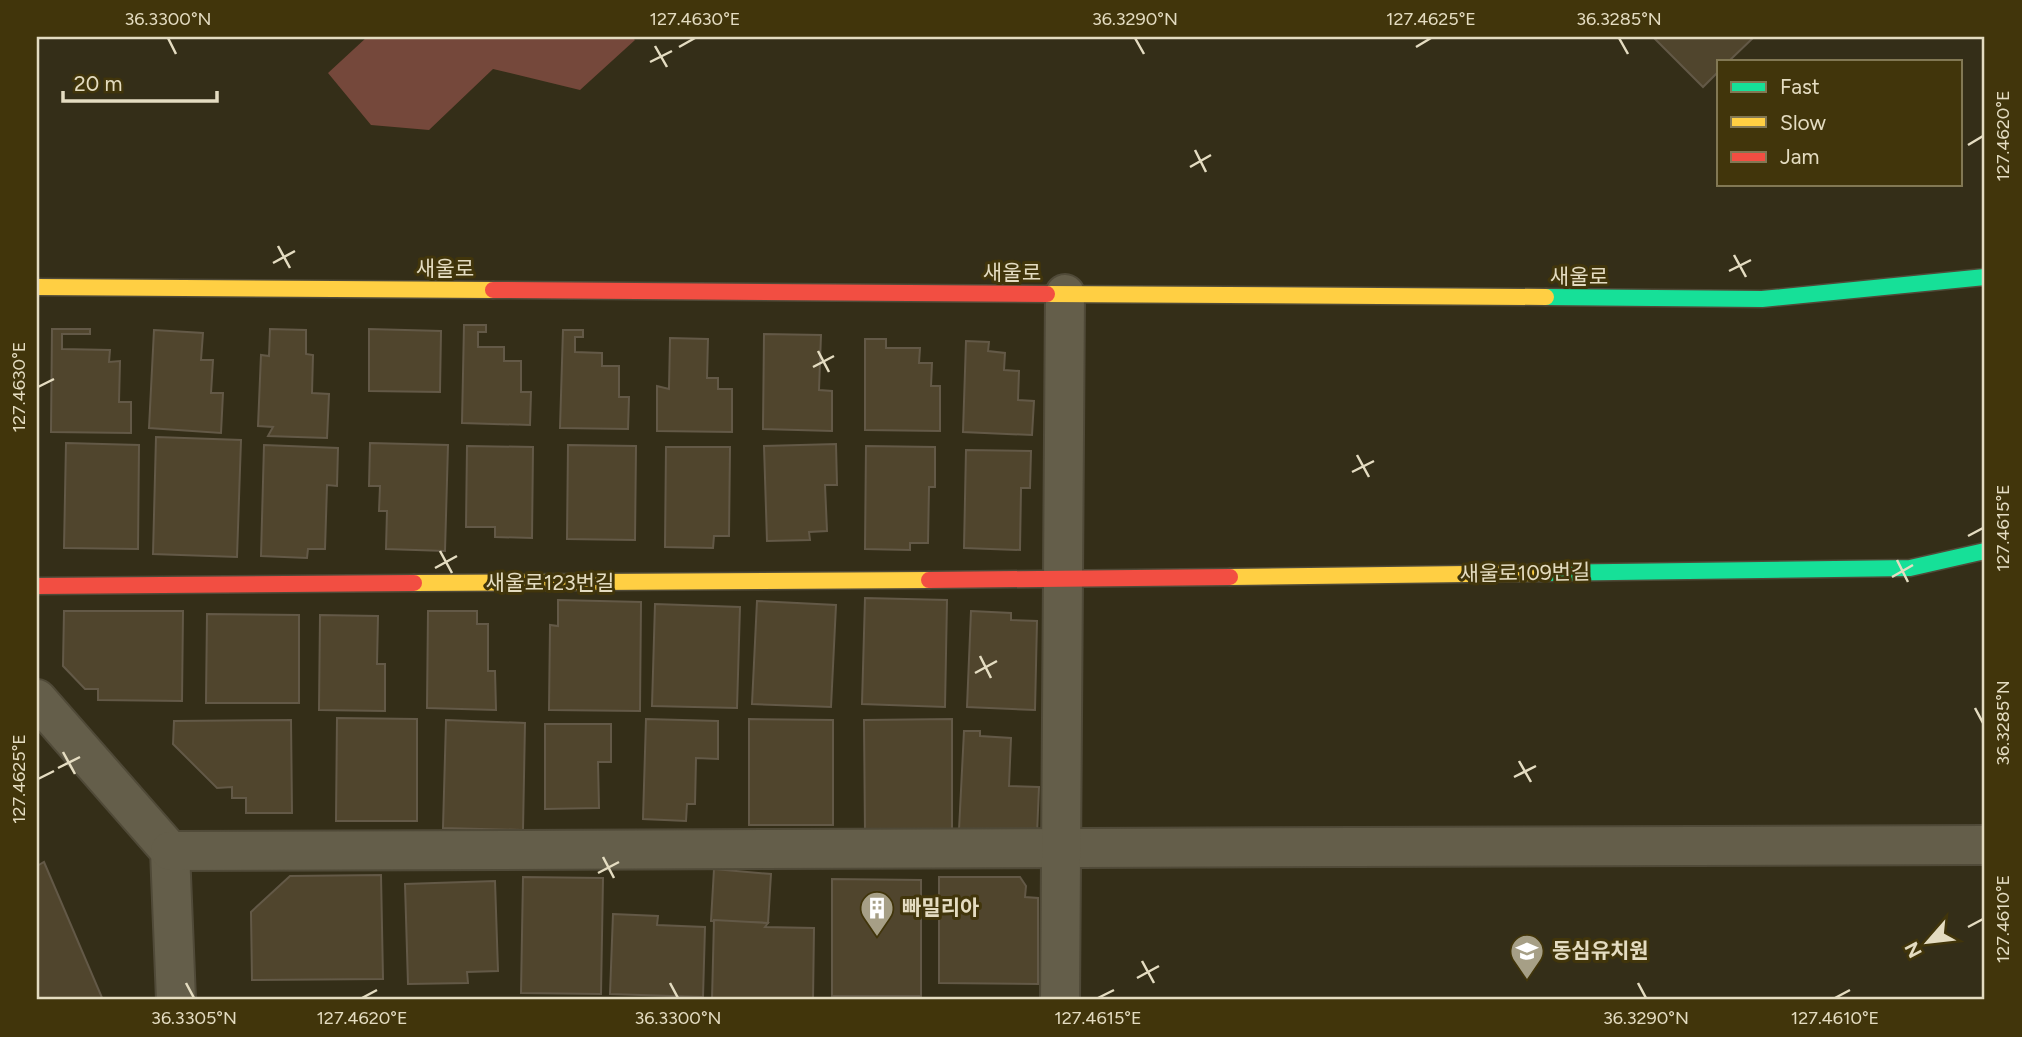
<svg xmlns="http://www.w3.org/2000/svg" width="2022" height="1037" font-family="Figtree,'Noto Sans KR',sans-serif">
<rect width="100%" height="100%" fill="#342e18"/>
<polygon fill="#75483b" points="367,37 632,37 635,40 580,90 493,69 429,130 371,125 328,73"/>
<g fill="#50452d" stroke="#635947" stroke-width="2">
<polygon points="1653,37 1754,37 1729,61 1719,61 1719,71 1703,87"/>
<polygon points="464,325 486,325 486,332 478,332 478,347 504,347 504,361 521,361 521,392 531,392 530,425 462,423"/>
<polygon points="52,329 90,329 90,334 62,334 62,349 110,350 109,362 120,361 119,402 131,402 131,433 51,432"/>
<polygon points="270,329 306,330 306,354 313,355 312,393 329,394 327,438 268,436 273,427 258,426 261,355 269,356"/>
<polygon points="369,329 441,331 440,392 369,391"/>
<polygon points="154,330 203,333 201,360 213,360 211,393 223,393 221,433 149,428"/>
<polygon points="563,330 583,330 583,337 575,337 575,352 602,353 602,366 619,366 619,397 629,397 628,429 560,428"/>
<polygon points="764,334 821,335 819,390 832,391 832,431 763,429"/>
<polygon points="670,338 708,339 707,378 718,378 718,389 732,389 732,432 657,431 657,386 669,389"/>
<polygon points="865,339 886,339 886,348 920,348 919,363 932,363 931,386 940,386 940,431 865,430"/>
<polygon points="966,341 989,342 988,351 1005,353 1004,370 1019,371 1018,400 1034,401 1032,435 963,432"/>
<polygon points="156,437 241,440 237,557 153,554"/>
<polygon points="66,443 139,445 138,549 64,548"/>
<polygon points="370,443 448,445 445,551 386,549 387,511 379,511 380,486 369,486"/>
<polygon points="836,444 837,485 825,485 827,531 809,532 810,540 767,541 764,446"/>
<polygon points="264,445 338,448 337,486 327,485 325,549 308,549 307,558 261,556"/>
<polygon points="568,445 636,446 635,540 567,539"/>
<polygon points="467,446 533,447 532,538 495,537 495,527 466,527"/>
<polygon points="866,446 935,447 935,487 929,487 928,543 910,543 910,550 865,549"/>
<polygon points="666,447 730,447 729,536 714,536 713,548 665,547"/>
<polygon points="966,450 1031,451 1030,488 1021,488 1020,550 964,548"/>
<polygon points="865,598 947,600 945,707 862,704"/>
<polygon points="558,600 641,602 640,711 549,710 550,625 558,626"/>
<polygon points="757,601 836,605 831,707 752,704"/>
<polygon points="655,604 740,607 737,708 652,706"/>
<polygon points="64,611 183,611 182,701 98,700 98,689 85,689 63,666"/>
<polygon points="428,611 477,611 477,624 488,624 488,671 495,671 496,710 427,708"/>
<polygon points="971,611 1011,613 1011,620 1037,621 1035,710 967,707"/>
<polygon points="207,614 299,615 299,703 206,703"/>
<polygon points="320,615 378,616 377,664 385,664 385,711 319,710"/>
<polygon points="337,718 417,719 417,821 336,821"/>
<polygon points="646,719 718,721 718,759 696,758 695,804 687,804 686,821 643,819"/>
<polygon points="749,719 833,720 833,825 749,825"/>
<polygon points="952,719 952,833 865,833 864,720"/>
<polygon points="291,720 292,813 246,813 246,798 232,798 232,787 217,788 173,744 174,721"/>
<polygon points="446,720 525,723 523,830 443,828"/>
<polygon points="545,724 611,724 611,762 598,762 599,808 545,809"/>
<polygon points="964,731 980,731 980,736 1011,738 1009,786 1039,787 1037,834 959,830"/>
<polygon points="44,862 103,1000 37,1000 37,866"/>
<polygon points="714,869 771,874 768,923 711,921"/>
<polygon points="381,875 383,979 252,980 251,912 290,876"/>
<polygon points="523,877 603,878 601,994 521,993"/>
<polygon points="939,877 1020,877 1026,886 1025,897 1038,898 1038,984 939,983"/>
<polygon points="832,879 921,880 921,996 832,996"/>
<polygon points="495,881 498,971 467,972 468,983 408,984 405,884"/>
<polygon points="613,914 658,916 657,925 705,927 703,997 610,994"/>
<polygon points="714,920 768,923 765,927 814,928 813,1000 712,1000"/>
</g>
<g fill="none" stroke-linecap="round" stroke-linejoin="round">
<defs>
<g id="street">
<polyline points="37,699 170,851 176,1000"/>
<polyline points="170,851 1985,845"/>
<polyline points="1060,1000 1065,294"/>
</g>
<g id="fast">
<polyline points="1546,297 1762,299 1985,277"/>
<polyline points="1541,573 1910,568 1985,551"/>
</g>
<g id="slow">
<polyline points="37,287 493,290"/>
<polyline points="1047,294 1546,297"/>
<polyline points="1230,577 1541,573"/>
<polyline points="414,583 929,580"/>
</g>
<g id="jam">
<polyline points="493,290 1047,294"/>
<polyline points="929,580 1230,577"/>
<polyline points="37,586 414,583"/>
</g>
</defs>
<use href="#street" stroke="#504a38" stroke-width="42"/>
<use href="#fast" stroke="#504a38" stroke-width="19"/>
<use href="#slow" stroke="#504a38" stroke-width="19"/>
<use href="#jam" stroke="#504a38" stroke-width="19"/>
<use href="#street" stroke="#645e4a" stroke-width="38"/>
<use href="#fast" stroke="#16e098" stroke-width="16"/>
<use href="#slow" stroke="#ffcf43" stroke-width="16"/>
<use href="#jam" stroke="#f24e42" stroke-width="16"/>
</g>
<path fill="none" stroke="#e4dcc1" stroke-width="2.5" d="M168,38L176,54M1135,38L1144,54M1619,38L1628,54M655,46L667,67M679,47L695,38M1416,47L1431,38M650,62L672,51M1968,145L1983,136M1195,150L1206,172M1190,167L1211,155M278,246L290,268M1734,255L1746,277M273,263L295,251M1729,271L1751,260M818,351L829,372M813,367L834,356M38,387L54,379M1357,455L1369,477M1352,472L1374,461M1968,536L1983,528M440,551L452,573M1897,560L1908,582M435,568L457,556M1892,577L1913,565M980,656L991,678M975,673L997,661M1975,708L1983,723M63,752L75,774M1519,761L1531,782M58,768L80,757M1514,777L1536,766M38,779L54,771M603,857L614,878M598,873L619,862M1968,927L1983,919M1142,961L1154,983M1137,978L1159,966M186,983L194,998M670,983L678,998M1638,983L1646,998M362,998L377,990M1098,998L1114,990M1835,998L1850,990"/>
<defs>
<symbol id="building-pin" viewBox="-11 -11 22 30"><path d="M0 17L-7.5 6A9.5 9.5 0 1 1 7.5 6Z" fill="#a69f86" stroke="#41350b"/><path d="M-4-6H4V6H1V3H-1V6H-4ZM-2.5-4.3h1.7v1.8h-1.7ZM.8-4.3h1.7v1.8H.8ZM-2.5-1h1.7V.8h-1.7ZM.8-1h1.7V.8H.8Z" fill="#fff"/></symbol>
<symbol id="school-pin" viewBox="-11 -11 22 30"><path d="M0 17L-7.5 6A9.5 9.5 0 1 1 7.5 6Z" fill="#a69f86" stroke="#41350b"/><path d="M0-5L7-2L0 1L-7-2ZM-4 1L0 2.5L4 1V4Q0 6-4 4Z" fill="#fff"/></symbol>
</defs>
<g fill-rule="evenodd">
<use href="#building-pin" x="858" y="889" width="38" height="52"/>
<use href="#school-pin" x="1508" y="932" width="38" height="52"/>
</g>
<g text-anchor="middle" stroke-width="6" stroke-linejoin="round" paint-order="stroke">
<g font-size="21" fill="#e4dcc1" stroke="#41350b">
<text x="445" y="276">새울로</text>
<text x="1012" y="280">새울로</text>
<text x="1579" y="284">새울로</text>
<text transform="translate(1525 573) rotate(-1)" y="7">새울로109번길</text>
<text x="550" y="590">새울로123번길</text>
</g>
<g font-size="21" font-weight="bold" fill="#e4dcc1" stroke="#41350b" text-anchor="start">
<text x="902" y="915">빠밀리아</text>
<text x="1552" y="958">동심유치원</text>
</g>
</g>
<rect width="2022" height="1037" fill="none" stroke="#41350b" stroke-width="77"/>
<rect x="1717" y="60" width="245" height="126" fill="#41350b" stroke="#827854" stroke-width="2"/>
<rect x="1731" y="82" width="35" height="10" fill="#16e098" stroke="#827854" stroke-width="2"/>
<text x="1780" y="94" font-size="21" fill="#e4dcc1">Fast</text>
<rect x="1731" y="117" width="35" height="10" fill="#ffcf43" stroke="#827854" stroke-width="2"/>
<text x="1780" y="130" font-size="21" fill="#e4dcc1">Slow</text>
<rect x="1731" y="152" width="35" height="10" fill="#f24e42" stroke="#827854" stroke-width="2"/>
<text x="1780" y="164" font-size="21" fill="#e4dcc1">Jam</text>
<g transform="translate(1928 942) rotate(242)" stroke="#41350b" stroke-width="5" paint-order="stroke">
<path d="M0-5L12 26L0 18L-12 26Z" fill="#e4dcc1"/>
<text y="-10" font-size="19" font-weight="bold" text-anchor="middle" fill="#e4dcc1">N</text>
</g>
<path d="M63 91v10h154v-10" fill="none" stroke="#e4dcc1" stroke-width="3.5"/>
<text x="74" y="91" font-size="21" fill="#e4dcc1" stroke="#41350b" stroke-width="5" paint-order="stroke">20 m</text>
<rect x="38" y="38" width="1945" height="960" fill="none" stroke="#e4dcc1" stroke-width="2.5"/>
<g font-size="18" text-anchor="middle" fill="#e4dcc1">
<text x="168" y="25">36.3300°N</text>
<text x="695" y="25">127.4630°E</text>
<text x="1135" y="25">36.3290°N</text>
<text x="1431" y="25">127.4625°E</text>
<text x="1619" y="25">36.3285°N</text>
<text transform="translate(2003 136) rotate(-90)" y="6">127.4620°E</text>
<text transform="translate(19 387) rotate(-90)" y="6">127.4630°E</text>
<text transform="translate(2003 528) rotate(-90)" y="6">127.4615°E</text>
<text transform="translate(2003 723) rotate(-90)" y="6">36.3285°N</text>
<text transform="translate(19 779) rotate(-90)" y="6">127.4625°E</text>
<text transform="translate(2003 919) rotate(-90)" y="6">127.4610°E</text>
<text x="194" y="1024">36.3305°N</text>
<text x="362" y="1024">127.4620°E</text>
<text x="678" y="1024">36.3300°N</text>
<text x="1098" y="1024">127.4615°E</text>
<text x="1646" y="1024">36.3290°N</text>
<text x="1835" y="1024">127.4610°E</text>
</g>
</svg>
